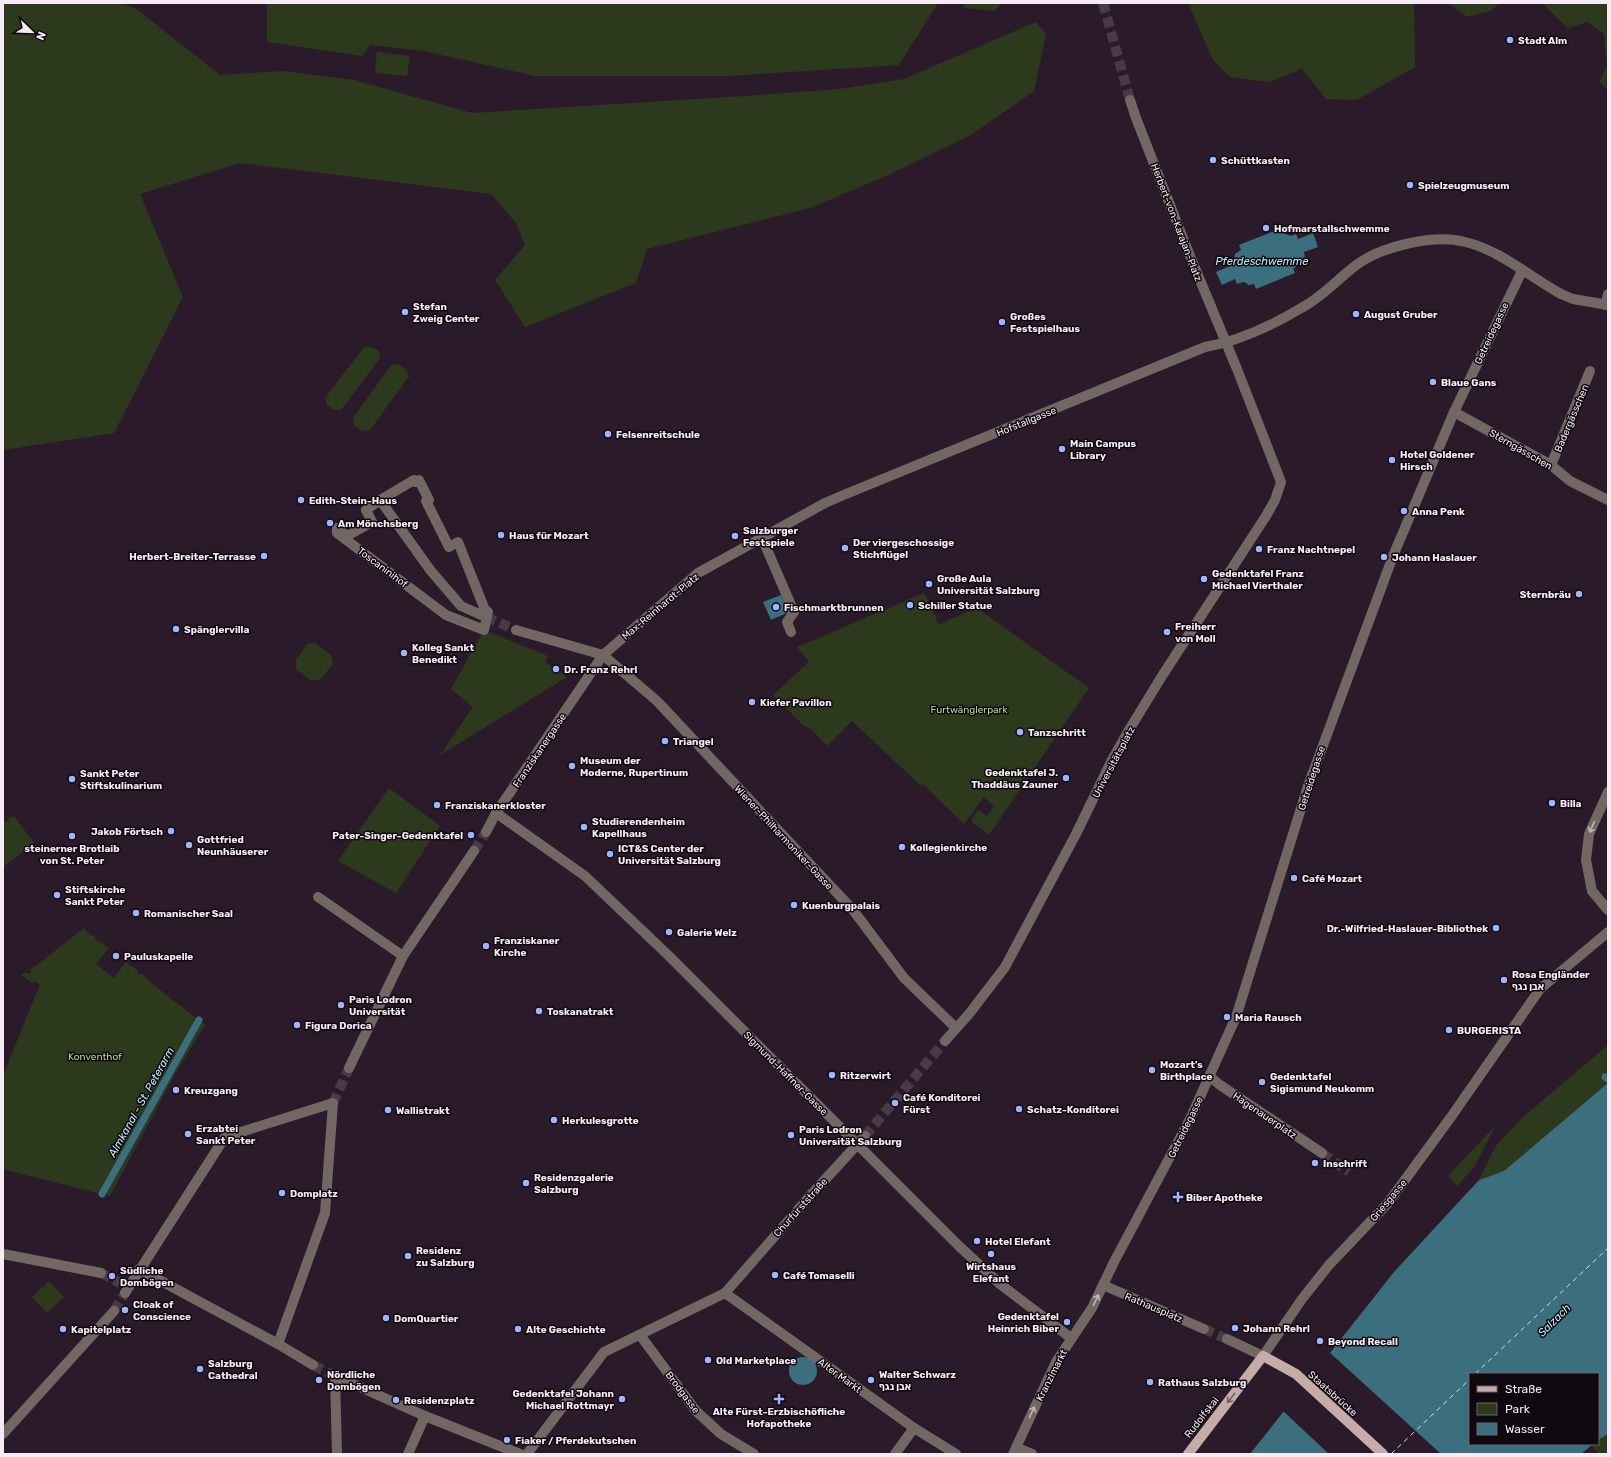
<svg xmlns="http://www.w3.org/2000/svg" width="1611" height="1457" font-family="Rubik,Heebo,sans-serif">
<rect width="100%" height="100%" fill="#2b1b2a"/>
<g fill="#2d391d">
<polygon points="3,3 115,3 135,8 220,75 282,71 354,80 472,113 745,96 839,89 904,79 1036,22 1046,34 1034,91 971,135 886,176 810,208 647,249 636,283 525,327 495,280 525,245 516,223 491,194 240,163 140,194 183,297 114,433 3,450"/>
<polygon points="267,3 938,3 899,65 728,76 536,76 424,51 370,45 362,56 267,42"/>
<polygon points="965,3 1003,3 994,11 964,8"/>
<polygon points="1188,3 1414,3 1415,67 1357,100 1326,99 1302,69 1269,82 1230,77 1213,60"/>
<polygon points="1449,3 1500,3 1490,11 1467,17"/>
<polygon points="1542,3 1608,3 1608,90 1599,82 1607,66 1604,34 1588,22 1568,28"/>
<polygon points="377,52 410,56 407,76 375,73"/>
<polygon points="364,347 371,347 378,350 380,358 341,410 334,410 327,405 325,398"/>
<path d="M392,364C401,364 405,367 409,376L370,430L362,431L354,425L353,418Z"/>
<polygon points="924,593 939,625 969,611 965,605 967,601 1089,688 989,835 971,821 978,810 987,816 994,806 984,797 964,824 923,784 920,785 852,721 827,746 811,729 803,725 773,695 809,662 797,647"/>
<polygon points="484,630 548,656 545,662 567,677 440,755 473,707 451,689"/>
<polygon points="315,643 331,655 333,664 321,679 312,681 296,669 296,660 307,644"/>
<polygon points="389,788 440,826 396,893 338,861"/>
<polygon points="14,816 34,843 3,867 3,821 6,822 9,821 8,818"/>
<path d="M84,928L91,936L93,935L96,938L95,939L98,942L99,941L109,948L96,964L114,978L126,962L138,971L137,973L140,975L141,973L151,982V983L205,1025L175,1074L110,1196L3,1169V1076L40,984L34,981L33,983L21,975L26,972L28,974L31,972L30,970C49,956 66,942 84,928Z"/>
<polygon points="1608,1045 1608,1083 1504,1171 1479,1180 1495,1147 1523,1117"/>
<polygon points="1496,1125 1474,1167 1457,1186 1448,1176"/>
<polygon points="49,1281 64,1297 47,1313 32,1297"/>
<polygon points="1608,1434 1608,1454 1599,1454 1591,1445 1598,1444 1598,1440"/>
</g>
<g fill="#3b6f7e">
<polygon points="1277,230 1279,233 1283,233 1291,236 1296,234 1298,239 1313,233 1318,247 1304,252 1305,257 1300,259 1297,266 1293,269 1295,273 1256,289 1254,284 1249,285 1244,282 1237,284 1235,279 1222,285 1216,272 1230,266 1228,262 1234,260 1235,254 1241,250 1239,245"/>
<polygon points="781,595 789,612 771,620 763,602"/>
<polygon points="1608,1083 1608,1434 1598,1440 1598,1374 1470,1374 1470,1444 1593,1444 1581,1454 1250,1454 1394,1272 1479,1180 1504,1171"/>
<circle cx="803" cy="1371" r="14"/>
</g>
<polygon fill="#2b1b2a" points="1328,1351 1441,1454 1329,1454 1282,1410"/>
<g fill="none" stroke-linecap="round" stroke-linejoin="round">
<g stroke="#3b6f7e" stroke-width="7">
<polyline points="1605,1077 1608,1079"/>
<polyline points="102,1194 199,1020"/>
</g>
<g stroke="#baebfa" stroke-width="1" stroke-dasharray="5 4" stroke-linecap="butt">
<polyline points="1475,1374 1608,1248"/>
<polyline points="1391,1454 1470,1379"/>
</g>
<g stroke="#493a48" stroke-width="10" stroke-dasharray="10 5" stroke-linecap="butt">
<polyline points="1103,3 1130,100"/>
<polyline points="486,617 516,630"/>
<polyline points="474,851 486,832"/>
<polyline points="333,1103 349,1068"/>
<polyline points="865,1136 945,1041"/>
<polyline points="1322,1153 1349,1172"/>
<polyline points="101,1273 120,1283"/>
<polyline points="114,1311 125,1293"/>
<polyline points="1204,1329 1227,1339"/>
<polyline points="313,1365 335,1376"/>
</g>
<g stroke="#736764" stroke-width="10">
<polyline points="1605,305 1608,294"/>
<polyline points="1454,412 1551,465 1570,481 1608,500"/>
<polyline points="1551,465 1590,371"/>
<polygon points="414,480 415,482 419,480 429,500 426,501 449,547 458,542 485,610 488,612 484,630 446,615 337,533 337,528 347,536 372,522 366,510 380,500"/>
<polyline points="380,500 431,571 461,606 486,617"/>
<polyline points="762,538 794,612 787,622 791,632"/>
<polyline points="516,630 603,655 657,701 853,910 904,978 956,1028"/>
<polyline points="1608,792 1589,834 1586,860 1592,891 1608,910"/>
<polyline points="496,813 585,876 669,956 959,1246 1000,1284 1071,1338"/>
<path d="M486,832L496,813L603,655L698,573L825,503L846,494L1205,347C1240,341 1273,325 1303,307C1323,296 1338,279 1355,266C1381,246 1434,234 1465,242C1500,250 1530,277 1561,294L1573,299L1608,305"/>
<polyline points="318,897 403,956"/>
<polyline points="945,1041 969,1014 1005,967 1076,834 1112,760 1129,730 1162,676 1266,516 1275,500 1281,482 1237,369 1190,256 1136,118 1130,100"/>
<polyline points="349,1068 403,956 474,851"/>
<polyline points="1209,1076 1220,1085 1322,1153"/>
<polyline points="3,1254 101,1273"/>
<polyline points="139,1269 278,1344"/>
<polyline points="1103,1285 1204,1329"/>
<polyline points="125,1293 225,1137 333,1103 325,1213 278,1344 313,1365"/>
<polyline points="725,1293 914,1428 956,1454"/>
<polyline points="640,1335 696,1411 721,1434 754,1454"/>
<polyline points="1227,1339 1263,1356 1302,1299 1329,1265 1388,1203 1451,1117 1540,989 1608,932"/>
<polyline points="3,1434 114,1311"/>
<polyline points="1017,1448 1032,1454"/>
<polyline points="337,1454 335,1376 425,1416 520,1454"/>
<polyline points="408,1454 425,1416"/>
<polyline points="527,1454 604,1352 725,1293 810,1196 865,1136"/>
<polyline points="895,1454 914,1428"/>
<polyline points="1013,1454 1056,1362 1092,1308 1114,1262 1190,1119 1236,1017 1308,786 1393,556 1454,412 1522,271"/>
</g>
<polyline stroke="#c6aca8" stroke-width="10" points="1188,1454 1263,1356 1296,1374 1383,1454"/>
</g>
<defs><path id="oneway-shaft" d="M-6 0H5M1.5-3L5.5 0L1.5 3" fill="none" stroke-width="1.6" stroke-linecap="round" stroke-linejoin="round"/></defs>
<g stroke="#c2b6bb">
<use href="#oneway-shaft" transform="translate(1592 827) rotate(114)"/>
<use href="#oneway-shaft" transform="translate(1096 1300) rotate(-64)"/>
<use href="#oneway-shaft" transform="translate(1032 1412) rotate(-65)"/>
</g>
<use stroke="#746263" href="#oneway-shaft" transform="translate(1231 1398) rotate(128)"/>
<g fill="#a0b3fd" stroke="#0f080f" stroke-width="1.5">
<circle cx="1510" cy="40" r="4"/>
<circle cx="1213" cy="160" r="4"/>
<circle cx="1410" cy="185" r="4"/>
<circle cx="1266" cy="228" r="4"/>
<circle cx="405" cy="312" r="4"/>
<circle cx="1356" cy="314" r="4"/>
<circle cx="1002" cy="322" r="4"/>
<circle cx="1433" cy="382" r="4"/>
<circle cx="608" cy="434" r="4"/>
<circle cx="1062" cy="449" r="4"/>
<circle cx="1392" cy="460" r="4"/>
<circle cx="301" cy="500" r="4"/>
<circle cx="1404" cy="511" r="4"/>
<circle cx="330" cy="523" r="4"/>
<circle cx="501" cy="535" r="4"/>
<circle cx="735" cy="536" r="4"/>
<circle cx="845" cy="548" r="4"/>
<circle cx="1259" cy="549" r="4"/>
<circle cx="264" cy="556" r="4"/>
<circle cx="1384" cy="557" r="4"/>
<circle cx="1204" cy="579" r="4"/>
<circle cx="929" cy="584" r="4"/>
<circle cx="1579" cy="594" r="4"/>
<circle cx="910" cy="605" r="4"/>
<circle cx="776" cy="607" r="4"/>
<circle cx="176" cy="629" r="4"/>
<circle cx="1167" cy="632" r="4"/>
<circle cx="404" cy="653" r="4"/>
<circle cx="556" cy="669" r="4"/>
<circle cx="752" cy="702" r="4"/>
<circle cx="1020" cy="732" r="4"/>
<circle cx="665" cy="741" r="4"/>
<circle cx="572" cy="766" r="4"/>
<circle cx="1066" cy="778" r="4"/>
<circle cx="72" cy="779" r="4"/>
<circle cx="1552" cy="803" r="4"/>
<circle cx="437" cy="805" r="4"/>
<circle cx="584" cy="827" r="4"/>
<circle cx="171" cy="831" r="4"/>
<circle cx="471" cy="835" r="4"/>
<circle cx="72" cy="836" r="4"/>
<circle cx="189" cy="845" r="4"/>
<circle cx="902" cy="847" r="4"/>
<circle cx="610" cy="854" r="4"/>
<circle cx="1294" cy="878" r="4"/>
<circle cx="57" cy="895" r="4"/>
<circle cx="794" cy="905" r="4"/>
<circle cx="136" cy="913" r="4"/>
<circle cx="1496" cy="928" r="4"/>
<circle cx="669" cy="932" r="4"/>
<circle cx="486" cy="946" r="4"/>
<circle cx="116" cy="956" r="4"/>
<circle cx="1504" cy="980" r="4"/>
<circle cx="341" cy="1005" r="4"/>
<circle cx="539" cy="1011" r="4"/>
<circle cx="1227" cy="1017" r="4"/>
<circle cx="297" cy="1025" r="4"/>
<circle cx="1449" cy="1030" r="4"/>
<circle cx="1152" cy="1070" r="4"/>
<circle cx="832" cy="1075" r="4"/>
<circle cx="1262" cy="1082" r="4"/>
<circle cx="176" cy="1090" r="4"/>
<circle cx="895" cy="1103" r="4"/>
<circle cx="1019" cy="1109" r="4"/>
<circle cx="388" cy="1110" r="4"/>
<circle cx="554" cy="1120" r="4"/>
<circle cx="188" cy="1134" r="4"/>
<circle cx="791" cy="1135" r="4"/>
<circle cx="1315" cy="1163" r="4"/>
<circle cx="526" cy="1183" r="4"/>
<circle cx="282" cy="1193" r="4"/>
<path d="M1176 1191h4v4h4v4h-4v4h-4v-4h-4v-4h4z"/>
<circle cx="977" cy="1241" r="4"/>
<circle cx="991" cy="1254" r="4"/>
<circle cx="408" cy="1256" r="4"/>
<circle cx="775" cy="1275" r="4"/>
<circle cx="112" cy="1276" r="4"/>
<circle cx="125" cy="1310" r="4"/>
<circle cx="386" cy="1318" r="4"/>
<circle cx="1067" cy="1322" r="4"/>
<circle cx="1235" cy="1328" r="4"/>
<circle cx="63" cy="1329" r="4"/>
<circle cx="518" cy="1329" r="4"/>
<circle cx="1320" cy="1341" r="4"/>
<circle cx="708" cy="1360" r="4"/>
<circle cx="200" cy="1369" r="4"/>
<circle cx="319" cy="1380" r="4"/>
<circle cx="871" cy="1380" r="4"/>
<circle cx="1150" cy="1382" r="4"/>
<circle cx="622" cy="1399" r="4"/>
<path d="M777 1393h4v4h4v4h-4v4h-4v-4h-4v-4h4z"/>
<circle cx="396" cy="1400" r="4"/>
<circle cx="507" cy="1440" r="4"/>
</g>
<g text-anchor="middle" stroke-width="3" stroke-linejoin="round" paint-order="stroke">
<g font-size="10" font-weight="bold" fill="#f6ebf5" stroke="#0f080f" text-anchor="start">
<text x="1518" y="44">Stadt Alm</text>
<text x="1221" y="164">Schüttkasten</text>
<text x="1418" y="189">Spielzeugmuseum</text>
<text x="1274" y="232">Hofmarstallschwemme</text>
<text x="413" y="310">Stefan<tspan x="413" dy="12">Zweig Center</tspan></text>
<text x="1364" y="318">August Gruber</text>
<text x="1010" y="320">Großes<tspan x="1010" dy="12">Festspielhaus</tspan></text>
<text x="1441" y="386">Blaue Gans</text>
<text x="616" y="438">Felsenreitschule</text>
<text x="1070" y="447">Main Campus<tspan x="1070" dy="12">Library</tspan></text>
<text x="1400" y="458">Hotel Goldener<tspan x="1400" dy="12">Hirsch</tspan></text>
<text x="309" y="504">Edith-Stein-Haus</text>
<text x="1412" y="515">Anna Penk</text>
<text x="338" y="527">Am Mönchsberg</text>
<text x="743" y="534">Salzburger<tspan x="743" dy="12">Festspiele</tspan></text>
<text x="509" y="539">Haus für Mozart</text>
<text x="853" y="546">Der viergeschossige<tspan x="853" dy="12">Stichflügel</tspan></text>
<text x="1267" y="553">Franz Nachtnepel</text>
<text x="256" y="560" text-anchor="end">Herbert-Breiter-Terrasse</text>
<text x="1392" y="561">Johann Haslauer</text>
<text x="1212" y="577">Gedenktafel Franz<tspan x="1212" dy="12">Michael Vierthaler</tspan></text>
<text x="937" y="582">Große Aula<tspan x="937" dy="12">Universität Salzburg</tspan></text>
<text x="1571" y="598" text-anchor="end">Sternbräu</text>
<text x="918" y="609">Schiller Statue</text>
<text x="784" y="611">Fischmarktbrunnen</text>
<text x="1175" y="630">Freiherr<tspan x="1175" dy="12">von Moll</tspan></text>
<text x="184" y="633">Spänglervilla</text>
<text x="412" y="651">Kolleg Sankt<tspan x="412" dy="12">Benedikt</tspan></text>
<text x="564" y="673">Dr. Franz Rehrl</text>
<text x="760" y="706">Kiefer Pavillon</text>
<text x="1028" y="736">Tanzschritt</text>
<text x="673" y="745">Triangel</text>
<text x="580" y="764">Museum der<tspan x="580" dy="12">Moderne, Rupertinum</tspan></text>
<text x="1058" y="776" text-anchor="end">Gedenktafel J.<tspan x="1058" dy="12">Thaddäus Zauner</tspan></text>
<text x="80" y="777">Sankt Peter<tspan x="80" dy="12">Stiftskulinarium</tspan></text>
<text x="1560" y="807">Billa</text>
<text x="445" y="809">Franziskanerkloster</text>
<text x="592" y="825">Studierendenheim<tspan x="592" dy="12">Kapellhaus</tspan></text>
<text x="163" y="835" text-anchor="end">Jakob Förtsch</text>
<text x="463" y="839" text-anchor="end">Pater-Singer-Gedenktafel</text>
<text x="197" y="843">Gottfried<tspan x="197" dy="12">Neunhäuserer</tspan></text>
<text x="910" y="851">Kollegienkirche</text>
<text x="72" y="852" text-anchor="middle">steinerner Brotlaib<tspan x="72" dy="12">von St. Peter</tspan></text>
<text x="618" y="852">ICT&amp;S Center der<tspan x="618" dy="12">Universität Salzburg</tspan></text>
<text x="1302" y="882">Café Mozart</text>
<text x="65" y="893">Stiftskirche<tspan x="65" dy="12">Sankt Peter</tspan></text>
<text x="802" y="909">Kuenburgpalais</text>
<text x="144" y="917">Romanischer Saal</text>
<text x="1488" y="932" text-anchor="end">Dr.-Wilfried-Haslauer-Bibliothek</text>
<text x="677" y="936">Galerie Welz</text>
<text x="494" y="944">Franziskaner<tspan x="494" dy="12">Kirche</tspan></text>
<text x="124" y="960">Pauluskapelle</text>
<text x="1512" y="978">Rosa Engländer<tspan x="1512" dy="12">אבן נגף</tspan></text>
<text x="349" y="1003">Paris Lodron<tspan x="349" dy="12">Universität</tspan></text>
<text x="547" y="1015">Toskanatrakt</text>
<text x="1235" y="1021">Maria Rausch</text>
<text x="305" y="1029">Figura Dorica</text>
<text x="1457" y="1034">BURGERISTA</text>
<text x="1160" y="1068">Mozart's<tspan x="1160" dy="12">Birthplace</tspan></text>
<text x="840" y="1079">Ritzerwirt</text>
<text x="1270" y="1080">Gedenktafel<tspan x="1270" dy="12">Sigismund Neukomm</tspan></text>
<text x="184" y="1094">Kreuzgang</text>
<text x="903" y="1101">Café Konditorei<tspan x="903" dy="12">Fürst</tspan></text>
<text x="1027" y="1113">Schatz-Konditorei</text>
<text x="396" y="1114">Wallistrakt</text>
<text x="562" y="1124">Herkulesgrotte</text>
<text x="196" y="1132">Erzabtei<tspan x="196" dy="12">Sankt Peter</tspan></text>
<text x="799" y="1133">Paris Lodron<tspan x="799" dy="12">Universität Salzburg</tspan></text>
<text x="1323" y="1167">Inschrift</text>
<text x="534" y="1181">Residenzgalerie<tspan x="534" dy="12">Salzburg</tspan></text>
<text x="290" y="1197">Domplatz</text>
<text x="1186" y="1201">Biber Apotheke</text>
<text x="985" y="1245">Hotel Elefant</text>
<text x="416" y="1254">Residenz<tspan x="416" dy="12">zu Salzburg</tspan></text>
<text x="991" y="1270" text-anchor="middle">Wirtshaus<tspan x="991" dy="12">Elefant</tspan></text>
<text x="120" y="1274">Südliche<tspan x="120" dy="12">Dombögen</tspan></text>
<text x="783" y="1279">Café Tomaselli</text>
<text x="133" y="1308">Cloak of<tspan x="133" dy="12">Conscience</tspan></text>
<text x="1059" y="1320" text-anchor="end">Gedenktafel<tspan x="1059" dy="12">Heinrich Biber</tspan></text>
<text x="394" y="1322">DomQuartier</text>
<text x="1243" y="1332">Johann Rehrl</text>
<text x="71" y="1333">Kapitelplatz</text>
<text x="526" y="1333">Alte Geschichte</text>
<text x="1328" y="1345">Beyond Recall</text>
<text x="716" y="1364">Old Marketplace</text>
<text x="208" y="1367">Salzburg<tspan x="208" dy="12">Cathedral</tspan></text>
<text x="327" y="1378">Nördliche<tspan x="327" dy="12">Dombögen</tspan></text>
<text x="879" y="1378">Walter Schwarz<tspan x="879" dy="12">אבן נגף</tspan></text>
<text x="1158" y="1386">Rathaus Salzburg</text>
<text x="614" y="1397" text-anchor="end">Gedenktafel Johann<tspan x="614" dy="12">Michael Rottmayr</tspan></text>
<text x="404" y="1404">Residenzplatz</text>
<text x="779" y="1415" text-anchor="middle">Alte Fürst-Erzbischöfliche<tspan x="779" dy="12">Hofapotheke</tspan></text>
<text x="515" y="1444">Fiaker / Pferdekutschen</text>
</g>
<g font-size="10" fill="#f6ebf5" stroke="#0f080f">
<text transform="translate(1177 222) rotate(69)" y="4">Herbert-von-Karajan-Platz</text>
<text transform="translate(1491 333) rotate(-65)" y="4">Getreidegasse</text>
<text transform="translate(1571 418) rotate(-67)" y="4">Badergässchen</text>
<text transform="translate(1026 421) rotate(-22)" y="4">Hofstallgasse</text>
<text transform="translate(1521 449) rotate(30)" y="4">Sterngässchen</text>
<text transform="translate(383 567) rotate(37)" y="4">Toscaninihof</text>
<text transform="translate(660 606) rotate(-40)" y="4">Max-Reinhardt-Platz</text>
<text transform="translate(539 750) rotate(-56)" y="4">Franziskanergasse</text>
<text transform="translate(1113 762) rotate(-62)" y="4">Universitätsplatz</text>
<text transform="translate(1311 778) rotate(-72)" y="4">Getreidegasse</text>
<text transform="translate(784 837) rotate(47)" y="4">Wiener-Philharmoniker-Gasse</text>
<text transform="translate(786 1073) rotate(45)" y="4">Sigmund-Haffner-Gasse</text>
<text transform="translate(1265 1115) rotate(34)" y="4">Hagenauerplatz</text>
<text transform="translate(1185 1127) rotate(-64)" y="4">Getreidegasse</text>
<text transform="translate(1388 1200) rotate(-50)" y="4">Griesgasse</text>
<text transform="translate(800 1207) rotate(-48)" y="4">Churfürststraße</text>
<text transform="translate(1154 1307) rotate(23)" y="4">Rathausplatz</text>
<text transform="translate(840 1375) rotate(36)" y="4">Alter Markt</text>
<text transform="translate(1051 1375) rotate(-63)" y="4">Kranzlmarkt</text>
<text transform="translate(683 1392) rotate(53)" y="4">Brodgasse</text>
<text transform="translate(1333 1393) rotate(42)" y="4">Staatsbrücke</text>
<text transform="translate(1201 1417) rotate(-52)" y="4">Rudolfskai</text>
</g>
<g font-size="10" fill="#b6d394" stroke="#0f080f">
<text x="969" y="713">Furtwänglerpark</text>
<text x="95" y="1060">Konventhof</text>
</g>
<g font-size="11" font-style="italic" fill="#baebfa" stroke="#0f080f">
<text x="1262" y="265">Pferdeschwemme</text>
<text transform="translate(141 1102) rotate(-61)" y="4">Almkanal - St. Peterarm</text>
<text transform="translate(1554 1320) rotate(-45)" y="4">Salzach</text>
</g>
</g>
<rect width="1611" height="1457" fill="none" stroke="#f6ebf5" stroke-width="8"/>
<rect x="1469" y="1373" width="130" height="72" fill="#0f080f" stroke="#6b636b"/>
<rect x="1477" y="1386" width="20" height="6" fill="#c6aca8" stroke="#6b636b"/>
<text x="1505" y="1393" font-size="12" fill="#f6ebf5">Straße</text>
<rect x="1477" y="1403" width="20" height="12" fill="#2d391d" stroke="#6b636b"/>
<text x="1505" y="1413" font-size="12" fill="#f6ebf5">Park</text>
<rect x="1477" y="1423" width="20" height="12" fill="#3b6f7e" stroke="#6b636b"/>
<text x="1505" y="1433" font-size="12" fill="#f6ebf5">Wasser</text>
<g transform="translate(32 32) rotate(113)" stroke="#0f080f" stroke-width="3" paint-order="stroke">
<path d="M0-3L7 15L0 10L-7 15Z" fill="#f6ebf5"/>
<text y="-6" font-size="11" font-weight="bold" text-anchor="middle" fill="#f6ebf5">N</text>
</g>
</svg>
